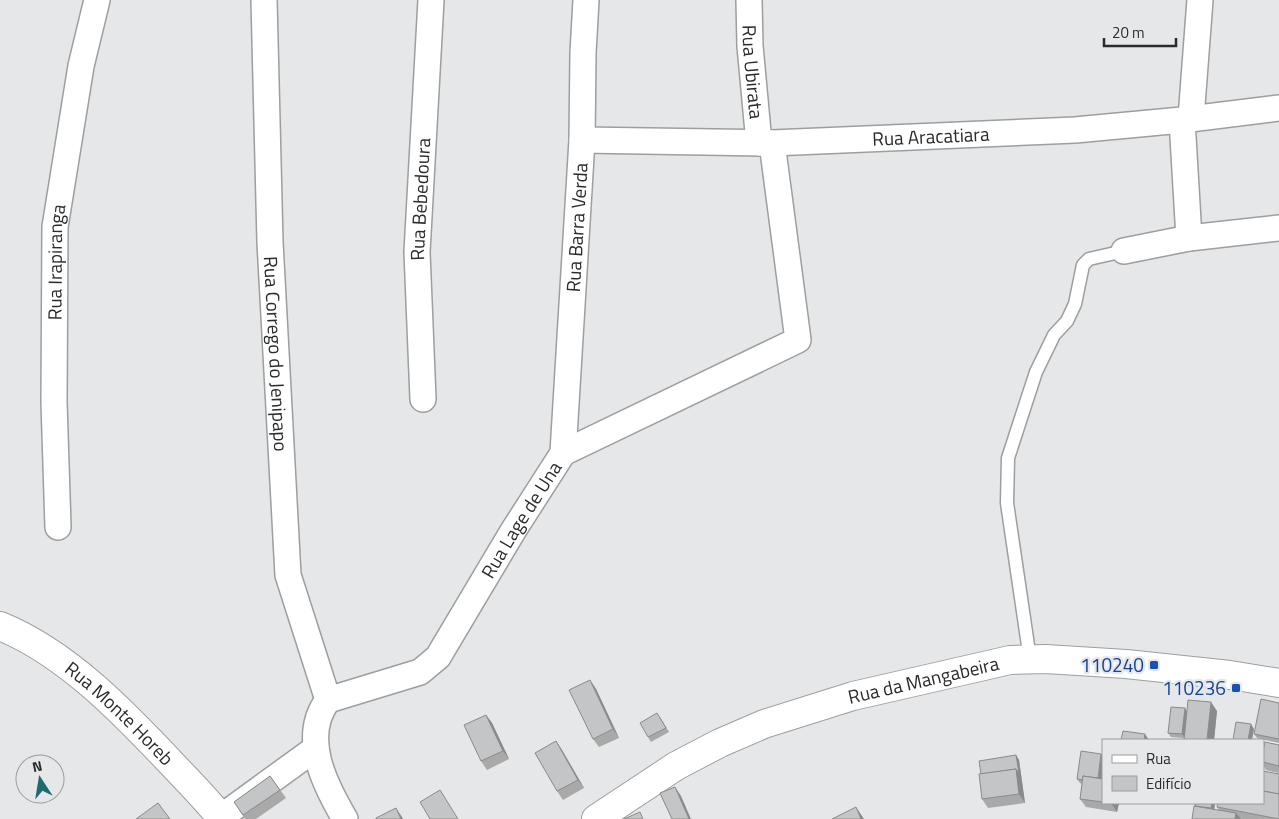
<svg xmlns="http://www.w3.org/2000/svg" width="1279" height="819" font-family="'Titillium Web',sans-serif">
<rect width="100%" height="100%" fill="#e6e7e8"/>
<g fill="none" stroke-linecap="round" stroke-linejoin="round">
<defs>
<polyline id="lane" points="1030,659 1007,503 1008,458 1036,372 1054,335 1067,321 1075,304 1083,265 1089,259 1124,251"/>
<g id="street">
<path id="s1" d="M264,0L270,242L288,575L328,700"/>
<path id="s2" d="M749,0L750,46L759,143"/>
<polyline points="1191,118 1200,0"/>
<polyline points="1182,120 1189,238"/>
<path id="s3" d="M582,140L772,143L1075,130L1182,120L1279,108"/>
<polyline points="1124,251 1189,238 1279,228"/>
<path id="s4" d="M423,399L417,252L431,0"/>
<path id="s5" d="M563,453L582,140L583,53L586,0"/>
<path id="s6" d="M58,527L54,402L55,227L81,66L97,0"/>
<path id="s7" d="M328,700L420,672L438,657L513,531L563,453L798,340L772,143"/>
<path d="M328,700C300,737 325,785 345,819"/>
<polyline points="221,817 316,748"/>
</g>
<g id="secondary">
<path id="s8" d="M0,626C67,653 125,714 174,766C190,783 207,800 222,819"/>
<path id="s9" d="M596,819L676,766L720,743L764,724L853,696L1010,660L1046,659L1126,664L1230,675L1279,683"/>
</g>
</defs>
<use href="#lane" stroke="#9d9e9f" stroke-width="15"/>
<use href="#street" stroke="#9d9e9f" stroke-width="28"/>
<use href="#secondary" stroke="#9d9e9f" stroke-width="30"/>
<use href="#lane" stroke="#fff" stroke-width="12"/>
<use href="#street" stroke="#fff" stroke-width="25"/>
<use href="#secondary" stroke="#fff" stroke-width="28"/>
</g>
<g fill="#a9a9aa">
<polygon points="590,680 596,689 619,738 599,747 593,739"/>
<polygon points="1279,703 1279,743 1257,738 1254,734"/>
<polygon points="1187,711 1217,711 1214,740 1184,740 1184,738 1171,737 1168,733"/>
<polygon points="486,715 492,723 509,759 487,770 481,761"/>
<polygon points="660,717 669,732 651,742 648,737"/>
<polygon points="556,741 562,750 584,788 563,800 557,791"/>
<polygon points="1279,745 1279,773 1266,770 1263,765 1263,751"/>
<polygon points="1101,754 1103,756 1103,770 1102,779 1103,779 1103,803 1119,803 1117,812 1086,807 1080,799 1082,784 1080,783 1077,779"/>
<polygon points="1016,755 1019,760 1025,803 988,808 982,799 981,774"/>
<polygon points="1263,767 1264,770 1264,772 1279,819 1192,819 1195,807 1215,803 1214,809 1219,810 1217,807 1263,803"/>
<polygon points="270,776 286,798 256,819 245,819 234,802"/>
</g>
<g fill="#898a8b">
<polygon points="590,680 596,689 619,738 613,729"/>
<polygon points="1211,702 1217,711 1214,740 1207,740"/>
<polygon points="1185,708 1188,713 1185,738 1182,734"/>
<polygon points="486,715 492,723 509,759 503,751"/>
<polygon points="1251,724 1254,729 1252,740 1248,740"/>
<polygon points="1145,734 1149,740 1144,740"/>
<polygon points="556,741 562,750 584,788 578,780"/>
<polygon points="1101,754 1103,756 1103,770 1101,786 1098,782"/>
<polygon points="1016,755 1019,760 1025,803 1019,794 1016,769"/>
<polygon points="675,787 681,796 691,819 689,819"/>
<polygon points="1111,803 1119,803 1117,812"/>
<polygon points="1212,803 1215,803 1214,813 1211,808"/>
<polygon points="856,807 864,819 861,819"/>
<polygon points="396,808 402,817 403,819 401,819"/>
<polygon points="1236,813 1241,819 1235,819"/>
</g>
<g fill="#c4c5c6" stroke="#898a8b">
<polygon points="590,680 613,729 593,739 569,690"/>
<polygon points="1261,699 1279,703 1279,739 1254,734"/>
<polygon points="1188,700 1211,702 1207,740 1184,740"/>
<polygon points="1171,707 1185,708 1182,734 1168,733"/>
<polygon points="657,713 666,728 648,737 640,723"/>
<polygon points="486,715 503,751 481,761 464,725"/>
<polygon points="1236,722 1251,724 1248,740 1233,740"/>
<polygon points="1123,731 1145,734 1144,740 1121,740"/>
<polygon points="556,741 578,780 557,791 535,753"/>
<polygon points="1265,742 1279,745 1279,766 1263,762 1263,751"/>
<polygon points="1081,751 1101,754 1098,778 1083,776 1083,780 1077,779"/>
<polygon points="1016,755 1019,773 1016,769 981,774 979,761"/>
<polygon points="1016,769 1019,794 982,799 979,774"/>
<polygon points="1263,771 1279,774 1279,794 1263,791"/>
<polygon points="270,776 280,790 243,815 234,802"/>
<polygon points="1083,776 1103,779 1103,802 1080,799"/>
<polygon points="675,787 689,819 672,819 660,793"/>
<polygon points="440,790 458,819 430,819 420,802"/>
<polygon points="1263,791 1279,794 1279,819 1217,807 1218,803 1263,803"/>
<polygon points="158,803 170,819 136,819"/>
<polygon points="1195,803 1212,803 1211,808 1195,806"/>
<polygon points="1194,806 1236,813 1235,819 1192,819"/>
<polygon points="856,807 861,819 832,819"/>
<polygon points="396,808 401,819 376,819 376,818"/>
<polygon points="640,812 643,819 624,819"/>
</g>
<g fill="#1a4fb4" stroke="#e6e7e8" stroke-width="2">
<rect x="1149" y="660" width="10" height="10" rx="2.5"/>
<rect x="1231" y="683" width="10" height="10" rx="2.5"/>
</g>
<g text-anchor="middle" stroke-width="4.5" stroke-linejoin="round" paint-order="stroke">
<g font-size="19" fill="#2a2b2b" stroke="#e6e7e8">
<text dy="7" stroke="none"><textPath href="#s2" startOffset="72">Rua Ubirata</textPath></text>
<text dy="7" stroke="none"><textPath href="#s3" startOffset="349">Rua Aracatiara</textPath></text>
<text dy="7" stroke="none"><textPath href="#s4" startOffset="200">Rua Bebedoura</textPath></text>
<text dy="7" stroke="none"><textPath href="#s5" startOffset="226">Rua Barra Verda</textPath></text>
<text dy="7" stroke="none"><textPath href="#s6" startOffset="265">Rua Irapiranga</textPath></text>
<text dy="7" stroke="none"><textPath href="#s1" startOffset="354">Rua Corrego do Jenipapo</textPath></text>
<text dy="7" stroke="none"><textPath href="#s7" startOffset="280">Rua Lage de Una</textPath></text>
<text dy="7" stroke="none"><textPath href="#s9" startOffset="359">Rua da Mangabeira</textPath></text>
<text dy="7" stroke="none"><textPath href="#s8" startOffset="149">Rua Monte Horeb</textPath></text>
</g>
<g font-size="19" fill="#164399" stroke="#e6e7e8" text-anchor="end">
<text x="1144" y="672">110240</text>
<text x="1226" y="695">110236</text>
</g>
</g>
<rect x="1102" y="739" width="162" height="65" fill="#e6e7e8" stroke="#9b9c9c"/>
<rect x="1112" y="755" width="25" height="8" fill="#ffffff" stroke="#9b9c9c"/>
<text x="1146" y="764" font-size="15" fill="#2a2b2b">Rua</text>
<rect x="1112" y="776" width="25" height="15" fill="#c4c5c6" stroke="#9b9c9c"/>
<text x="1146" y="789" font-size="15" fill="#2a2b2b">Edifício</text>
<g transform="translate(40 779) rotate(348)"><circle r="24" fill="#e6e7e8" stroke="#9b9c9c"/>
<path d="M0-4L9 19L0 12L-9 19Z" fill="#1e6a6e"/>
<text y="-8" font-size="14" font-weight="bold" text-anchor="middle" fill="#2a2b2b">N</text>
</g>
<path d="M1104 38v8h72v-8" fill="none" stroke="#2a2b2b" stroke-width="2.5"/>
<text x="1112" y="38" font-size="15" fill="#2a2b2b" stroke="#e6e7e8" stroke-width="4" paint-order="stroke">20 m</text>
</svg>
